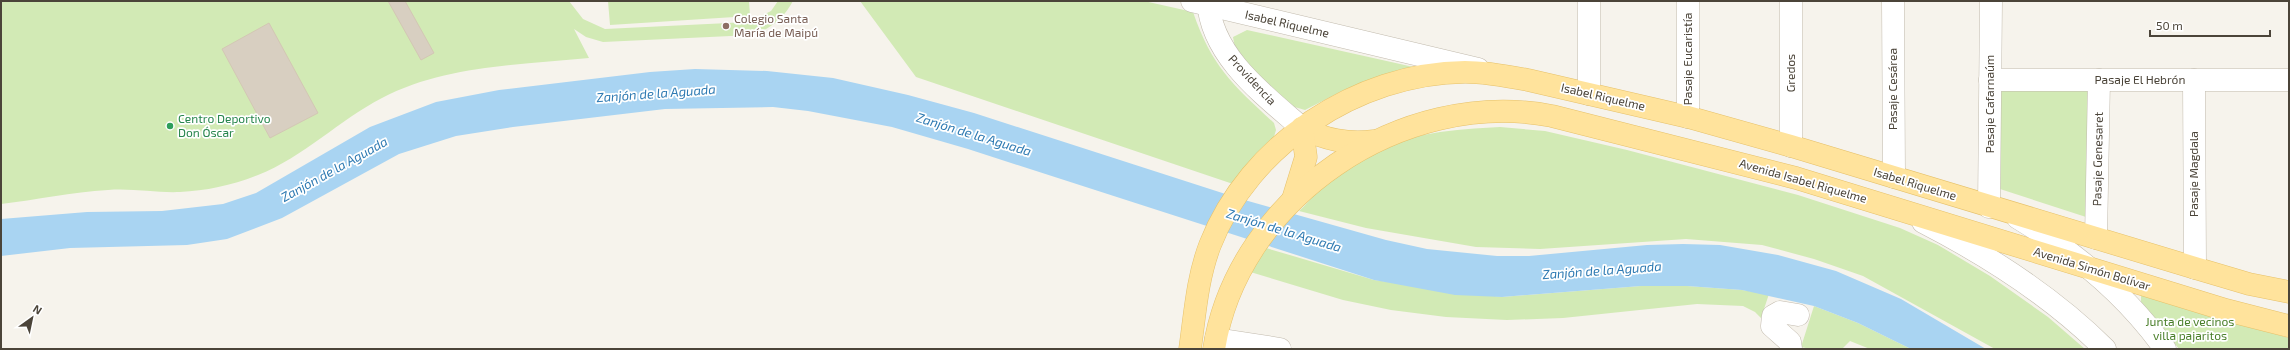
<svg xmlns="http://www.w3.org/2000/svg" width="2290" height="350" font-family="'Exo 2',sans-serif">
<rect width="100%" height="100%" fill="#f6f3ec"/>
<g fill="#d2eab5">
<path d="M1,1H569L583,19L605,29L749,22L771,11L778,1H793C783,19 772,28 752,35L603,42L586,37L574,29L589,58C520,65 445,65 382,98C339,120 304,157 258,175C233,185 206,191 180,192C156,193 132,188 108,190C72,192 36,200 1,204Z"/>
<polygon points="608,1 749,1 750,16 610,25"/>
<path d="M860,1H1144L1193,12C1212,67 1233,85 1274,123L1276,130L1274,137L1233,184L916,77Z"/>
<polygon points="1247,30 1418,68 1344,90 1305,110 1291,106 1236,54 1233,37"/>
<polygon points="1997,90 2090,90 2086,217 2000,189"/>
<path d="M1500,127L1545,131L1627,150L1798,195L1900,228L1938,245L1990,276L2048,317L2085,349H1995L1863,276L1814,259L1762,245L1686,239L1540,249L1476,247L1366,228L1299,211C1306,205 1310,199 1316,193C1327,182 1353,163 1367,155C1407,133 1455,129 1500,127Z"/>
<polygon points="1256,245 1374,280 1502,297 1641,286 1687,286 1742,290 1769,294 1761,318 1755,312 1743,306 1697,304 1563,318 1507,320 1446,317 1391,310 1343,300 1247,271"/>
<polygon points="2141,293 2289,338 2289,349 2179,349 2141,302"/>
<polygon points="1814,306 1858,323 1911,349 1870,349 1850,341 1842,349 1811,349 1801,347"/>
</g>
<polygon fill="#a9d4f2" points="695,69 767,71 833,78 908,95 974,113 1241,199 1386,240 1427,249 1497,256 1529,256 1647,245 1683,244 1720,245 1778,255 1836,271 1901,299 1986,349 1911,349 1858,323 1814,306 1742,290 1687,286 1641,286 1502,297 1455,295 1374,280 968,149 892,127 808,111 773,107 665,109 513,127 456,136 399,154 282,218 227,239 187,245 70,248 1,256 1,219 87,212 162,211 223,204 256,193 370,127 436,102 499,90 650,72"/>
<g fill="#d8cfc1" stroke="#d3c7b4">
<polygon points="388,1 405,1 434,53 421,60"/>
<polygon points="269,23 318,113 270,138 222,49"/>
</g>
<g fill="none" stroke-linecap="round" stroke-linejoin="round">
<defs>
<g id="minor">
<polyline points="1192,1 1478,69"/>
<path d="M1208,1C1211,56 1264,95 1302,128"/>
<polyline points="1589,1 1589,94"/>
<polyline points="1688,1 1688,117"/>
<polyline points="1791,1 1791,146"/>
<polyline points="1893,1 1894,177"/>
<polyline points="1990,80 2289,80"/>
<polyline points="2194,80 2195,268"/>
<polyline points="1989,207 1991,1"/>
<path d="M2018,218C2076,253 2126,294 2165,349"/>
<path d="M1923,222C1989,256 2053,297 2105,349"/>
<polyline points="2096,238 2099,80"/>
<polyline points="1216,339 1280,349"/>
<polyline points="1791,349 1790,342 1772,326 1773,316 1780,312 1798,315"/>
</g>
<g id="major">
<path d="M1302,128C1326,140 1347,144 1374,141"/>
<polyline points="1293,199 1306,157 1302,128"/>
<path d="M1190,349C1195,314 1197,279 1210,245C1249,145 1357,73 1465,72C1486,72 1507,76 1528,80L1688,117L1791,146L2195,268L2249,284L2289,292"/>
<path d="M1214,349C1238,197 1403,87 1552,116L1796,178L2226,310L2289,326"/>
</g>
</defs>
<use href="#minor" stroke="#c2bbae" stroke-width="23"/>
<use href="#major" stroke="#e6c16a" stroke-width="23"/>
<use href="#minor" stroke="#fff" stroke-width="22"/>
<use href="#major" stroke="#ffe39c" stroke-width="22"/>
</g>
<circle fill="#8d6e63" stroke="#fff" stroke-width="1.5" cx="726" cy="26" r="4"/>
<circle fill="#2e9e5b" stroke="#fff" stroke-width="1.5" cx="170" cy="126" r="4"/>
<g text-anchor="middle" stroke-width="3.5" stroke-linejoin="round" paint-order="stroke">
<g font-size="12" fill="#785e54" stroke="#fff" text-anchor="start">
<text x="734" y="23">Colegio Santa<tspan x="734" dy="14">María de Maipú</tspan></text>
</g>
<g font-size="12" fill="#4b4439" stroke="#fff">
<text transform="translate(1287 24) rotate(13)" y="4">Isabel Riquelme</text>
<text transform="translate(1688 59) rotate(-90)" y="4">Pasaje Eucaristía</text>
<text transform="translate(1791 73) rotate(-90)" y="4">Gredos</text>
<text transform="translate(1252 80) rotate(47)" y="4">Providencia</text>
<text x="2140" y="84">Pasaje El Hebrón</text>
<text transform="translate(1893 89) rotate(-90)" y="4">Pasaje Cesárea</text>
<text transform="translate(1603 97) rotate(13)" y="4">Isabel Riquelme</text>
<text transform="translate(1990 104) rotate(-90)" y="4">Pasaje Cafarnaúm</text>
<text transform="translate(2098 159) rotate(-89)" y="4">Pasaje Genesaret</text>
<text transform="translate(2194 174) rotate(-90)" y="4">Pasaje Magdala</text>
<text transform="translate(1803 181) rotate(16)" y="4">Avenida Isabel Riquelme</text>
<text transform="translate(1915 184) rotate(17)" y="4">Isabel Riquelme</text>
<text transform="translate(2092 269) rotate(17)" y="4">Avenida Simón Bolívar</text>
</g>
<g font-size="12" fill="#27864d" stroke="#fff" text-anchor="start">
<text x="178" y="123">Centro Deportivo<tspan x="178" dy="14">Don Óscar</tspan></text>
</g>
<g font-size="12" fill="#4a7f2a" stroke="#fff">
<text x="2190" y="326">Junta de vecinos<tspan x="2190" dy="14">villa pajaritos</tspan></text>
</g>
<g font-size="13" font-style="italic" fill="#2e7ab2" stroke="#fff">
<text transform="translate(656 93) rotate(-4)" y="5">Zanjón de la Aguada</text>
<text transform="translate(974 134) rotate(17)" y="5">Zanjón de la Aguada</text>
<text transform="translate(334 169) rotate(-29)" y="5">Zanjón de la Aguada</text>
<text transform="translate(1284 230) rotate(17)" y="5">Zanjón de la Aguada</text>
<text transform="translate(1602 270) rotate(-4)" y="5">Zanjón de la Aguada</text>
</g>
</g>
<rect width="2290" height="350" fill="none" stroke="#4b4439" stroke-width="4"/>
<g transform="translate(32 318) rotate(33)" stroke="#ffffff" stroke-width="3" paint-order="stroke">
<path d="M0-3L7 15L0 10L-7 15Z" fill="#4b4439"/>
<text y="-6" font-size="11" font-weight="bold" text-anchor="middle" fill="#4b4439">N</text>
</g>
<path d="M2150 30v6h120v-6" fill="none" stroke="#4b4439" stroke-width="2"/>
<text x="2156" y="30" font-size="12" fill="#4b4439" stroke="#ffffff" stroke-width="3" paint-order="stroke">50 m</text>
</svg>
